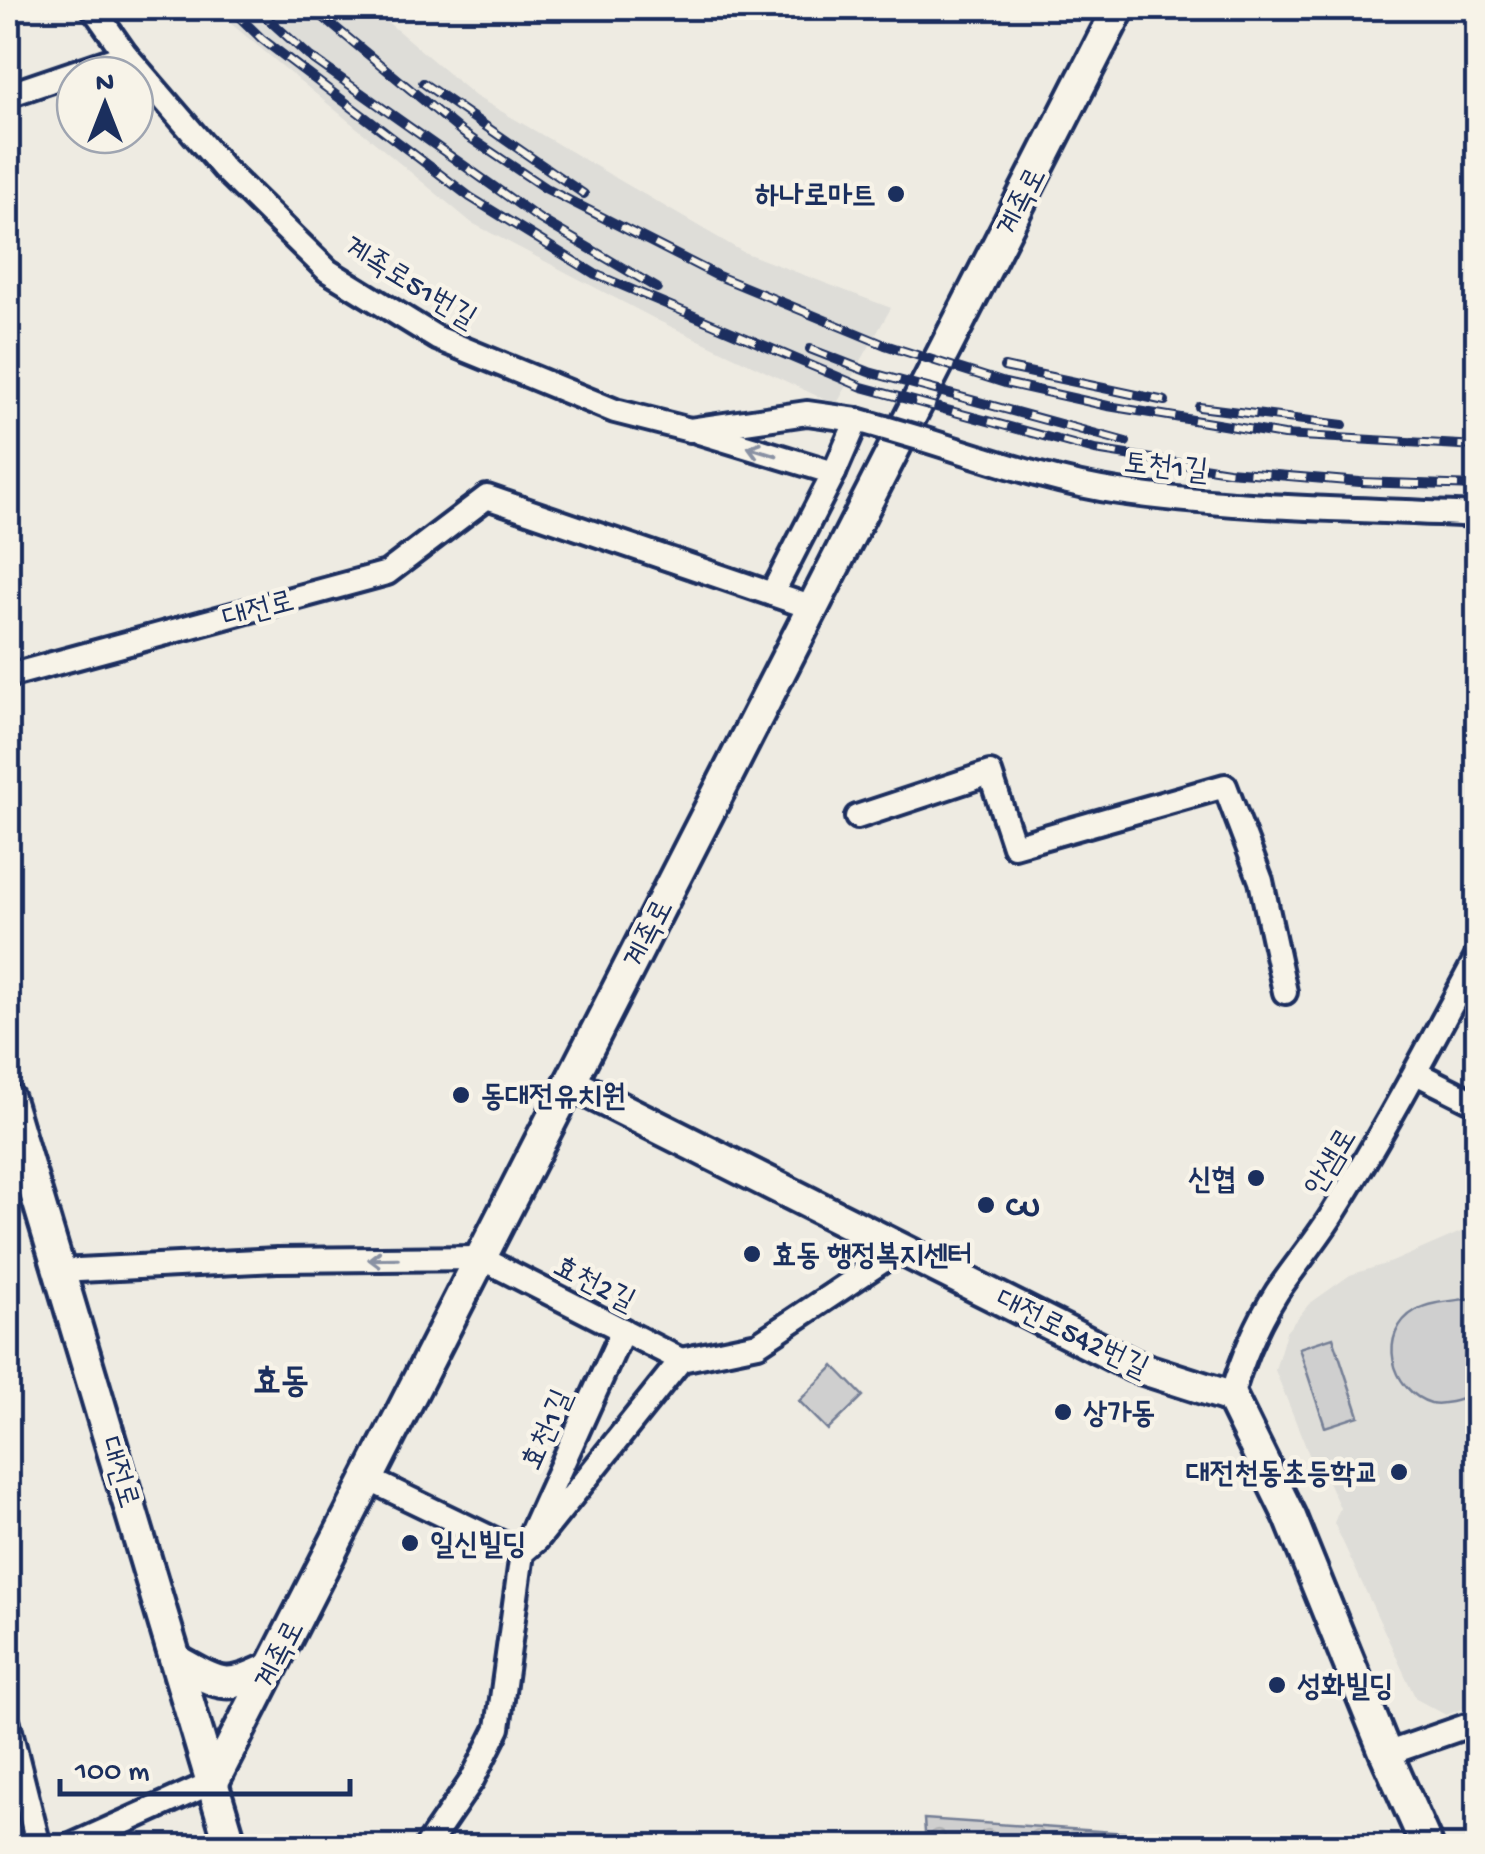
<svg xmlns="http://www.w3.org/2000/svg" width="1485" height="1854" font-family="'Gochi Hand','Poor Story',sans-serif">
<defs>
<pattern id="park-crowns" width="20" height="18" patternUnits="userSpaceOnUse" patternTransform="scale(2.5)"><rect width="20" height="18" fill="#cfcfcf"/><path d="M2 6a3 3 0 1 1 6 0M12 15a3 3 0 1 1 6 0" fill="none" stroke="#b1b2b4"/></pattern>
</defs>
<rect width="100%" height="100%" fill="#eeebe2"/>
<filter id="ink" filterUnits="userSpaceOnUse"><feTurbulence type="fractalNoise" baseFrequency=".01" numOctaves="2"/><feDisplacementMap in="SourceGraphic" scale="20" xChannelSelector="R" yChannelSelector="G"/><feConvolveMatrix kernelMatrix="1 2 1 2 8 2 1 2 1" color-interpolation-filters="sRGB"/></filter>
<g filter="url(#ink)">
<g fill="#deddd8">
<polygon points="212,8 371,8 475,96 743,252 891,308 836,405 659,321 472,223"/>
<polygon points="1477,1225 1477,1703 1446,1715 1416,1699 1334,1523 1340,1508 1326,1477 1314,1467 1275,1370 1286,1332 1309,1304 1350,1275 1392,1262"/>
</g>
<polygon fill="url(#park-crowns)" stroke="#757f96" stroke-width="2.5" points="924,1819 1186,1837 1201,1846 926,1846"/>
<g fill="#cfcfcf" stroke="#757f96" stroke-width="2.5">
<path d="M1477,1297V1395C1464,1398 1444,1406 1431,1403C1391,1391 1376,1333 1416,1310C1431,1301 1459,1301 1477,1297Z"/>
<polygon points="1333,1337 1359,1416 1325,1427 1299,1348"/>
<polygon points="834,1366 863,1396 828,1430 799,1401"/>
</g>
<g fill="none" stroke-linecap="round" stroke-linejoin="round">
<defs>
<g id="minor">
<polyline points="93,8 126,55 224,169 328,271 437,338 615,411 690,430 807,413 857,420 885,428"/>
<polyline points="8,95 126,55"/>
<polyline points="699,432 834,473"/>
<path d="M919,438C984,458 1051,482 1119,492C1237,509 1358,509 1478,515"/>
<polyline points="772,594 834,473 857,420"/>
<polyline points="8,676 387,573 487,497 813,608"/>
<polyline points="857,817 990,773 1014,846 1225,786 1261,881 1285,992"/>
<polyline points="1416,1073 1478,1104"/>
<polyline points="59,1271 277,1260 481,1258 681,1360"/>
<path d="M1231,1397C1242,1359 1256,1325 1277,1292C1296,1264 1318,1238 1335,1210C1387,1127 1432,1041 1478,955"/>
<polyline points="368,1479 522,1553 623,1330"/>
<polyline points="8,1723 39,1846"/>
<polyline points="1386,1754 1478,1722"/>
<polyline points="71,1846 213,1782"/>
<polyline points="427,1846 472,1780 498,1728 522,1553 537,1540 681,1360 758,1344 902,1248"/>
</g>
<g id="major">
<polyline points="570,1083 1134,1366 1231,1397 1290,1517 1386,1754 1427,1846"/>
<polyline points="8,1099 231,1846"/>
<path d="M179,1662C222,1686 226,1690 271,1668"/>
<polyline points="213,1782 1119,8"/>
</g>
</defs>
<use href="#minor" stroke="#1b2f5e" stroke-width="30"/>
<use href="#major" stroke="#1b2f5e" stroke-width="38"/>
<use href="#minor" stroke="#f7f3e8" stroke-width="22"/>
<use href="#major" stroke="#f7f3e8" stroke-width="30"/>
<defs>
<g id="rail">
<polyline points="230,8 262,39 470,197 595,274 862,387 1095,450 1228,471 1360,482 1478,486"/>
<polyline points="256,8 309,56 538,218 657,288"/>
<polyline points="312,8 463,133 545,188 716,275 885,345 1005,383 1108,406 1284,435 1478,446"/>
<polyline points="423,83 584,194"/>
<polyline points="810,349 869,372 1126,442"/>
<polyline points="1004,367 1165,401"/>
<polyline points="1199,407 1343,425"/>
</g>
</defs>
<use href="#rail" stroke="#1b2f5e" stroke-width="10"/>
<use href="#rail" stroke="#f7f3e8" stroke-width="6" stroke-dasharray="19" stroke-linecap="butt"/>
<defs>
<polyline id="minor-bridge" points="885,428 919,438"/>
</defs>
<use href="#minor-bridge" stroke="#1b2f5e" stroke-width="30" stroke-linecap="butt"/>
<use href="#minor-bridge" stroke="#f7f3e8" stroke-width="22"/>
</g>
<defs><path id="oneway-shaft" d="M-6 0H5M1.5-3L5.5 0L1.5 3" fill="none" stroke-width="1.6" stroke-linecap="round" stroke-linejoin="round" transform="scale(2.5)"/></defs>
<g stroke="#8991a3">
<use href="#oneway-shaft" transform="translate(762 451) rotate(-163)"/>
<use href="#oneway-shaft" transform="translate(383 1259) rotate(179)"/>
</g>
</g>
<g fill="#1b2f5e" stroke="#f7f3e8" stroke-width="4">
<circle cx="896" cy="194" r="10"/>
<circle cx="461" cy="1095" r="10"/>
<circle cx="1256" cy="1178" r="10"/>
<circle cx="986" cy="1205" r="10"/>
<circle cx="752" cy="1254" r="10"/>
<circle cx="1063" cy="1412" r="10"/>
<circle cx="1399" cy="1472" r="10"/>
<circle cx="410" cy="1543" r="10"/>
<circle cx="1277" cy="1685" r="10"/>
</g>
<g text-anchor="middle" stroke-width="9" stroke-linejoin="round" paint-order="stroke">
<g font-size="30" font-weight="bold" fill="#1b2f5e" stroke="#f7f3e8" text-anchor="start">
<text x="876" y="204" text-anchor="end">하나로마트</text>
<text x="481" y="1105">동대전유치원</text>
<text x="1236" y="1188" text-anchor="end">신협</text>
<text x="1006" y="1215">CU</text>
<text x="772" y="1264">효동 행정복지센터</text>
<text x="1083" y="1422">상가동</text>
<text x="1379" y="1482" text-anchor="end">대전천동초등학교</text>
<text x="430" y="1553">일신빌딩</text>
<text x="1297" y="1695">성화빌딩</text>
</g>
<g font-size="30" fill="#1b2f5e" stroke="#f7f3e8">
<text transform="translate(1020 201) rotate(-63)" y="10">계족로</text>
<text transform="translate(411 281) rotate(31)" y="10">계족로51번길</text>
<text transform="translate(1166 465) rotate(6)" y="10">토천1길</text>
<text transform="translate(258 608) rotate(-15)" y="10">대전로</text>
<text transform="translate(647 933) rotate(-63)" y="10">계족로</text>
<text transform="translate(1329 1161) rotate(-59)" y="10">안샘로</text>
<text transform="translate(595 1282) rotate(27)" y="10">효천2길</text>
<text transform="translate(1073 1332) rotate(26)" y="10">대전로542번길</text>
<text transform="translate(545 1429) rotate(-66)" y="10">효천1길</text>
<text transform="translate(121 1472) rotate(73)" y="10">대전로</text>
<text transform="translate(278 1654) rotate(-63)" y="10">계족로</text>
</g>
<g font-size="35" font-weight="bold" fill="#1b2f5e" stroke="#f7f3e8">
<text x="281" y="1391">효동</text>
</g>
</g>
<rect width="1485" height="1854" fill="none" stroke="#f7f3e8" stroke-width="40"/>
<rect x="20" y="20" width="1445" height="1814" fill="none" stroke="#1b2f5e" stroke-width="4" filter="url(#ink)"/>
<g transform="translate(105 105)"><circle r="48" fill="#f7f3e8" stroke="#9fa5b1" stroke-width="2.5"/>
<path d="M0-8L18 38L0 25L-18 38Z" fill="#1b2f5e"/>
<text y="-15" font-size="28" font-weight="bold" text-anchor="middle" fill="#1b2f5e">N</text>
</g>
<path d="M60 1779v15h290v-15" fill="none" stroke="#1b2f5e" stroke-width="5"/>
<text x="75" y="1779" font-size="30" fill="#1b2f5e" stroke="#f7f3e8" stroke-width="8" paint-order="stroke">100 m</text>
</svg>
